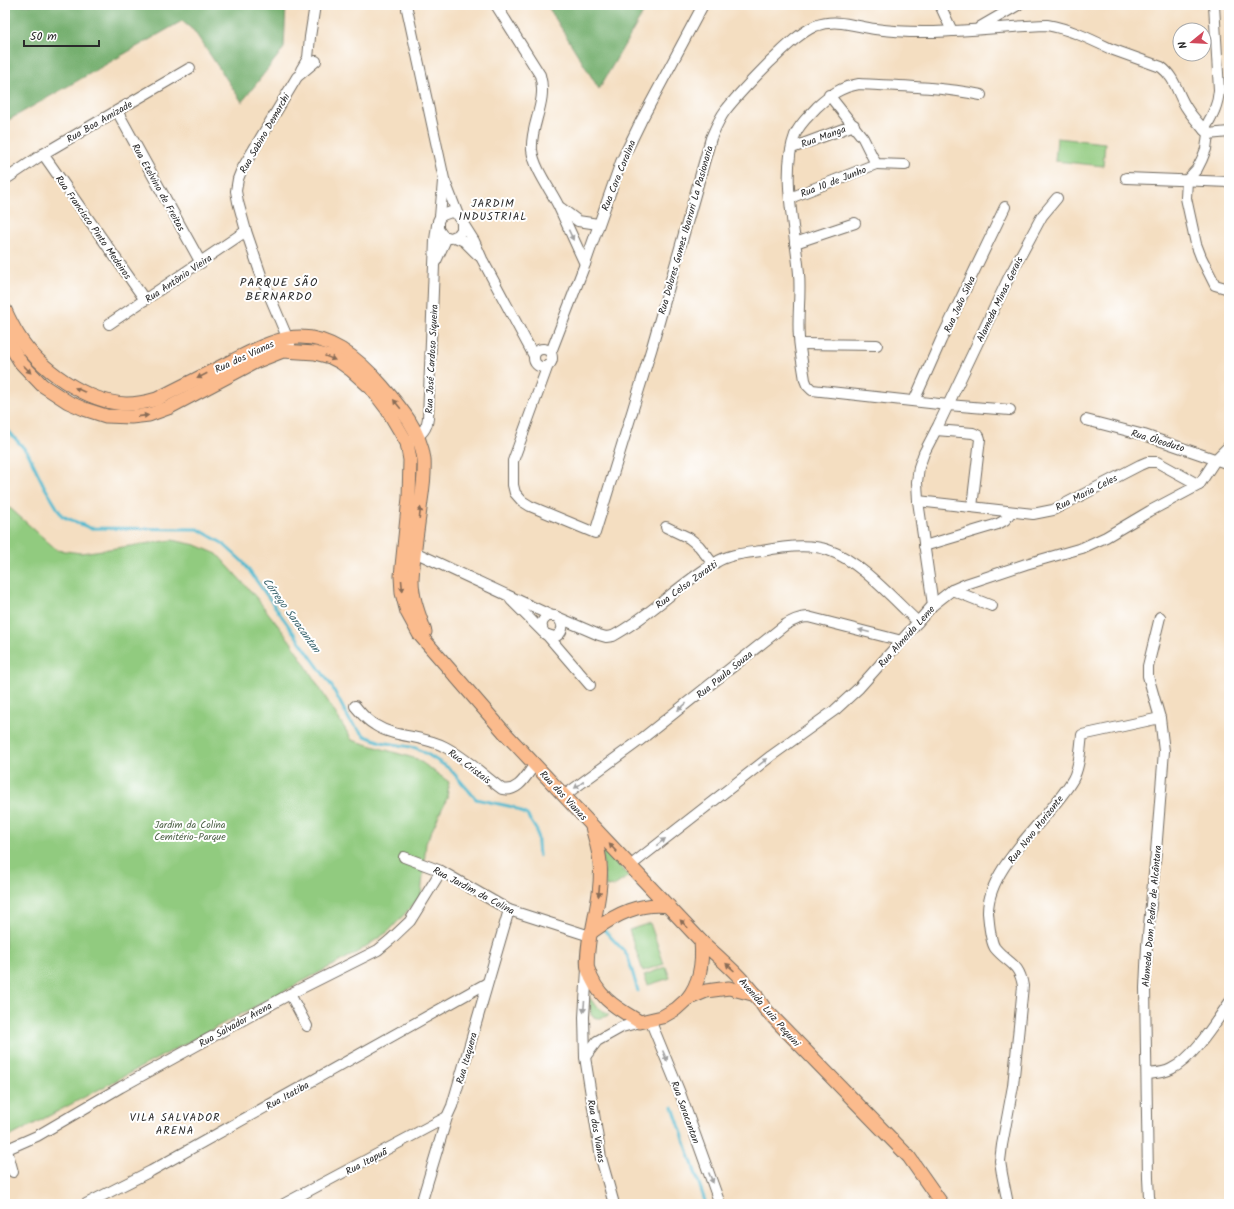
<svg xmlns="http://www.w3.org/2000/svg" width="1234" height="1209" font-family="Kalam,sans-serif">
<rect width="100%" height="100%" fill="#fff"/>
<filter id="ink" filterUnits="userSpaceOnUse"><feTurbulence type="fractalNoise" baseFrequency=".025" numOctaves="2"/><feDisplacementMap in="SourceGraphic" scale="8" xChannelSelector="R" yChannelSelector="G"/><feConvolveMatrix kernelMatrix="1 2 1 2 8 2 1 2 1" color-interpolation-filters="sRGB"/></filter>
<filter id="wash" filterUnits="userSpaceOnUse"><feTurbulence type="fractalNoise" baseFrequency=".012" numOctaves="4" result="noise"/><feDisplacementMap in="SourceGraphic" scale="16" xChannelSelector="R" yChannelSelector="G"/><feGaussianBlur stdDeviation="0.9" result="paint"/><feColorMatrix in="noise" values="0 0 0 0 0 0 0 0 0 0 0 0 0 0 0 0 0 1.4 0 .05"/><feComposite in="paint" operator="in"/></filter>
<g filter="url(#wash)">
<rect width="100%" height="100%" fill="#f4dec1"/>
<g fill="#91cb7f" stroke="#5e7b55">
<polygon points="1057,138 1105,143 1103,166 1055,161"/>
<polygon points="10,508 57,550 81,553 172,540 196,545 217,554 255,596 291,642 352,740 417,759 449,782 447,798 426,843 421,896 389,931 356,953 13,1135 5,1136 5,510"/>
<polygon points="601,845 629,876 614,886 606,887"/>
<polygon points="650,923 664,964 643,971 629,930"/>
<polygon points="666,967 670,978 648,985 644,975"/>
<path d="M589,997L595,1005L609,1015C602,1018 597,1020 591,1015Z"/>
</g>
<g fill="#74af6e" stroke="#506d4c">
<polygon points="5,5 286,5 284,48 242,102 194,31 182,21 5,122"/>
<polygon points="547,5 627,5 643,13 599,89"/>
</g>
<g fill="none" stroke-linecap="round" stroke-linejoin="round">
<g stroke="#51b9cf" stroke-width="3">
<polyline points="5,427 28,453 44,486 62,516 90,528 198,529 222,543 243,562 331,685 350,721 365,736 381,742 416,748 427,754 450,769 476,799 513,807 527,815 537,831 539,856"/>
<polyline points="604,930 624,951 628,957 638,991"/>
<polyline points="673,1107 706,1204"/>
</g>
</g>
</g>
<g filter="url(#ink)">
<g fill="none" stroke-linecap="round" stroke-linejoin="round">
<defs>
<g id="minor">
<path d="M496,5L540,75C548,103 530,124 532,150C534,168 550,189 558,205C567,225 576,244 585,264"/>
<polyline points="940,5 952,31"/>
<polyline points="407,9 444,179 458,215 462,222 462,230 458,235 451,238 443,236 438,229 438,221 440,217 443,215 451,212 458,215"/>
<polyline points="980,27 1018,5"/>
<polyline points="301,70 308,58 310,37 315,5"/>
<polyline points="829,95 863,138 876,164 905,165"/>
<path d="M981,95C941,87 900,86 859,84C841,87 830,95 817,107C809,116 799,124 795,135C780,174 796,234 799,274C801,295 797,317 799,338C800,352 803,366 805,380L807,385L812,390L948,405L1010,410"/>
<polyline points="117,111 201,263"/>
<path d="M1204,130C1212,116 1218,106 1219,90L1214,5"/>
<polyline points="1208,134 1229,132"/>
<polyline points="792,148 854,125"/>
<polyline points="43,154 145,300"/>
<polyline points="9,177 43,154 190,68"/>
<polyline points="1126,178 1229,182"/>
<polyline points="790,198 876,164"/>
<polyline points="561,208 578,221 598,224"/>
<polyline points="440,217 443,181"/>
<polyline points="462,222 474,241 482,259 534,356"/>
<polyline points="455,237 464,241 478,255"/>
<polyline points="795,243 855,223"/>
<polyline points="436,261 447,237"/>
<polyline points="109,324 246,231"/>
<polyline points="290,344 262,278 246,231 238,202 236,191 238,179 242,169 297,77 316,61"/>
<polyline points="800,344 877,345"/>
<circle cx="543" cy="358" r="9"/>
<polyline points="551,352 585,264 621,162 641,121 703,5"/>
<path d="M548,365L513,461V485L515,493L522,501L530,506L595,533L652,347L711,138C715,129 719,119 725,111C739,93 754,78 770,62C784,49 798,34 815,26C836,18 854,26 875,29C931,37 990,27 1047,25C1070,29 1090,39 1111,49C1128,55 1144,61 1161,67C1175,77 1177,93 1186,107C1192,117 1201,126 1208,134L1206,149L1202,159L1197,169L1187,180L1186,198L1196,244L1201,257L1215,285L1229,289"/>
<polyline points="914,401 941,340 1005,207"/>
<polyline points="1086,420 1144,435 1229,464"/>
<polyline points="936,430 973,433 979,436 980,439 972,507"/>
<path d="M412,440C422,434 427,429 428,418L435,240L437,225"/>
<polyline points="918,501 1033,514 1053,510 1140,465 1147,462 1157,462 1199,485"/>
<polyline points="666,527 689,538 699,546 713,564"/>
<polyline points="924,546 998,524 1005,520 1011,512"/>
<polyline points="408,549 552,616"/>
<polyline points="952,590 992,606"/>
<polyline points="511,600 543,632"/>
<polyline points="933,605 918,501 917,482 919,467 924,453 938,426 1009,277 1042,216 1057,198"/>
<path d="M558,618C565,625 563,634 554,637L545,634C538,625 543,614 555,616L599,635L606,637L613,636C650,616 679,584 715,563C728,554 747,553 762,551C782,547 808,543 828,550C859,560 894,600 918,622"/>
<polyline points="547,635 590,685"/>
<path d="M355,706C361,713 366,720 375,725C395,738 423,735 445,747C466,758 483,775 502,789C518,793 526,776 535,764"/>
<path d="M565,795L639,741L785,625C792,621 799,617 808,617L902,641"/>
<polyline points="404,857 441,871 509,910 590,936"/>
<polyline points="630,866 771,756 835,710 859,688 933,605 952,590 966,584 1026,564 1082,548 1106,537 1150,511 1199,485 1216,459 1229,446"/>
<polyline points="587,969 584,1017 585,1057 601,1158 614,1204"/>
<polyline points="290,994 307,1026"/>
<polyline points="650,1020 680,1093 720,1204"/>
<polyline points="585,1057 597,1041 622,1027 640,1022"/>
<path d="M1147,1074C1155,1073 1164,1073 1171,1069C1193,1059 1215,1023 1229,1003"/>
<polyline points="5,1150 37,1136 121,1087 290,994 378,950 390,940 410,921 441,871"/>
<polyline points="7,1150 13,1172"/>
<polyline points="86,1204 151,1171 487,983"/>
<polyline points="284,1204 447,1117"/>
<polyline points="421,1204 447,1117 452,1106 509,910"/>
<path d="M1008,1204L1002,1174L1000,1161L1002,1145L1013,1086L1023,986C1019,962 1008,964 995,948C990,941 989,922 988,913C987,866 1051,818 1073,779C1080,766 1080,749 1082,735L1160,718"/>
<polyline points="1151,1204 1149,1197 1148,1178 1145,988 1147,946 1156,852 1164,751 1160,718 1148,676 1148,666 1160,617"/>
</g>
<g id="major">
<path d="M5,310C9,319 13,327 18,335C39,369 86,402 126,404C137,404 147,402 157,399C182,386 207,374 232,361C250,352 268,342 288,338C327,331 359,359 383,387C401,408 420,430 424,459C425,473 423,488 421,501C418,527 413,554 412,580C412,598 419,615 425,632"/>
<path d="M5,337L21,363L42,385L68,402L84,409L106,416L131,417L149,415L168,408L255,362L283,351L315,353L330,357L340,362L351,370L371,388L387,409L407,443L410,460L409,498L401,576L402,593L407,612L419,634L504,732L701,941C724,962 748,982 765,1009L909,1157L942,1204"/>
<path d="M592,827C595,839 599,850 600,863C602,884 597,906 593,927C593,930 591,932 590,935C589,941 586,963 588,969C597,998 617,1008 640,1022L662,1017L676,1009L687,999L706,991L729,988L756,995"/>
<path d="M593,931C616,914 640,902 669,906"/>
<path d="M687,999C701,982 703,962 701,941"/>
</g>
</defs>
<use href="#minor" stroke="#716a60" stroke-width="12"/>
<use href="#major" stroke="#716a60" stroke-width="15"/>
<use href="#minor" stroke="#fff" stroke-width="10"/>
<use href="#major" stroke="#fbbb8d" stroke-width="13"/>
</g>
<defs><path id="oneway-solid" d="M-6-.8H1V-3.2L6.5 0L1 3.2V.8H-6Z"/></defs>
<g fill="#a0a0a0">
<use href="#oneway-solid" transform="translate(571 235) rotate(65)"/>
<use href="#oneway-solid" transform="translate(864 631) rotate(-166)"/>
<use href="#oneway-solid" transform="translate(682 707) rotate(141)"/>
<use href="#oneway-solid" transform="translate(763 762) rotate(-38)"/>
<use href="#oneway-solid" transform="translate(579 785) rotate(144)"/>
<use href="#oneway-solid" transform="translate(661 842) rotate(-38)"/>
<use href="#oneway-solid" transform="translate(584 1007) rotate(95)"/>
<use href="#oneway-solid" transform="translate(665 1056) rotate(67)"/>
<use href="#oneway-solid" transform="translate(711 1178) rotate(67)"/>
</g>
<g fill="#896c57">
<use href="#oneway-solid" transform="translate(330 358) rotate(22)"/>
<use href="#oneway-solid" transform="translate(27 369) rotate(46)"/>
<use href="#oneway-solid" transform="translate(202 376) rotate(153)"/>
<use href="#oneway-solid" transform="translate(80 390) rotate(-156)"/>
<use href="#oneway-solid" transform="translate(397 404) rotate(-129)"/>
<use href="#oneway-solid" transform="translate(143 416) rotate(-7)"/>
<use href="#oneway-solid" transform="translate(420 513) rotate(-83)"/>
<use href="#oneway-solid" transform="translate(402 586) rotate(85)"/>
<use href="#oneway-solid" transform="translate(613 848) rotate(-133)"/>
<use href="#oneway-solid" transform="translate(599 891) rotate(96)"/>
<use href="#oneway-solid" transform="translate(684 924) rotate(-134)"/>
<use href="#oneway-solid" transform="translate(730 967) rotate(-138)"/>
</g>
</g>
<g text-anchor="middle" stroke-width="4" stroke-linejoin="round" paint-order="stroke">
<g font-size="10" fill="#2b2b2b" stroke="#fff">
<text transform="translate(99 121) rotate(-30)" y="4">Rua Boa Amizade</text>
<text transform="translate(264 133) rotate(-60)" y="4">Rua Sabino Demarchi</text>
<text transform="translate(823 136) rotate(-20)" y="4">Rua Manga</text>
<text transform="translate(618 175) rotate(-68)" y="4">Rua Cora Coralina</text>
<text transform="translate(833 181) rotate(-21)" y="4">Rua 10 de Junho</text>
<text transform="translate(159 187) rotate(61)" y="4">Rua Etelvino de Freitas</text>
<text transform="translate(94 227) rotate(55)" y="4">Rua Francisco Pinto Medeiros</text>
<text transform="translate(685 230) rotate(-74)" y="4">Rua Dolores Gomes Ibarruri La Pasionaria</text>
<text transform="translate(178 278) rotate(-34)" y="4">Rua Antônio Vieira</text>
<text transform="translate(999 299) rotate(-64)" y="4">Alameda Minas Gerais</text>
<text transform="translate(959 304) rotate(-65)" y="4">Rua João Silva</text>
<text transform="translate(244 356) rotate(-25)" y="4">Rua dos Vianas</text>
<text transform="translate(431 359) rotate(-87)" y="4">Rua José Cardoso Siqueira</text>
<text transform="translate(1158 440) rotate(17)" y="4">Rua Óleoduto</text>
<text transform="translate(1086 492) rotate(-27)" y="4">Rua Maria Celes</text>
<text transform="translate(686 584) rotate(-36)" y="4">Rua Celso Zoratti</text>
<text transform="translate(906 636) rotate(-48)" y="4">Rua Almeida Leme</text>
<text transform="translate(724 674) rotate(-39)" y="4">Rua Paula Souza</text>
<text transform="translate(470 766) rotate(37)" y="4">Rua Cristais</text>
<text transform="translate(564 795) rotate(47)" y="4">Rua dos Vianas</text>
<text transform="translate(1035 829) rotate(-52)" y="4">Rua Novo Horizonte</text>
<text transform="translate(474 890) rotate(28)" y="4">Rua Jardim da Colina</text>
<text transform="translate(1151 916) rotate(-85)" y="4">Alameda Dom Pedro de Alcântara</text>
<text transform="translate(770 1012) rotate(49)" y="4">Avenida Luiz Pequini</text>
<text transform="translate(235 1024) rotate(-29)" y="4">Rua Salvador Arena</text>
<text transform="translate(466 1058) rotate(-74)" y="4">Rua Itaquera</text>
<text transform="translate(287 1095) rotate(-29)" y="4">Rua Itatiba</text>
<text transform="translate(686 1112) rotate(70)" y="4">Rua Saracantan</text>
<text transform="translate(597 1131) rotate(80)" y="4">Rua dos Vianas</text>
<text transform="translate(366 1161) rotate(-28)" y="4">Rua Itapuã</text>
</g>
<g font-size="10" fill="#4f6348" stroke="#fff">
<text x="190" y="828">Jardim da Colina<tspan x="190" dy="12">Cemitério-Parque</tspan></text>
</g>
<g font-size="11" letter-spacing="1" fill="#2b2b2b" stroke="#fff">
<text x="493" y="207">JARDIM<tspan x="493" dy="13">INDUSTRIAL</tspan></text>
<text x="175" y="1121">VILA SALVADOR<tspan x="175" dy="13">ARENA</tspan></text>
</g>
<g font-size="11" font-style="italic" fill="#3a646d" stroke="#fff">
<text transform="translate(292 615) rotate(54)" y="4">Córrego Saracantan</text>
</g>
<g font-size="12" letter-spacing="1" fill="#2b2b2b" stroke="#fff">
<text x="279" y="286">PARQUE SÃO<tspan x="279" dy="14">BERNARDO</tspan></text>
</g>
</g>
<rect width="1234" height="1209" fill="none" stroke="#fff" stroke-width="20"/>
<g transform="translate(1192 42) rotate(252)"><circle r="19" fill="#ffffff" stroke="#aaaaaa"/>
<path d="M0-3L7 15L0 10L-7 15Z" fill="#d1495b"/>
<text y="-6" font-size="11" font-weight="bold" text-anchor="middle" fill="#2b2b2b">N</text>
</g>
<path d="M24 40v6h75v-6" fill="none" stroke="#2b2b2b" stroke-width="2"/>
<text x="30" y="40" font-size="12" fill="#2b2b2b" stroke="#ffffff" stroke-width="3" paint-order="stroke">50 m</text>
</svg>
